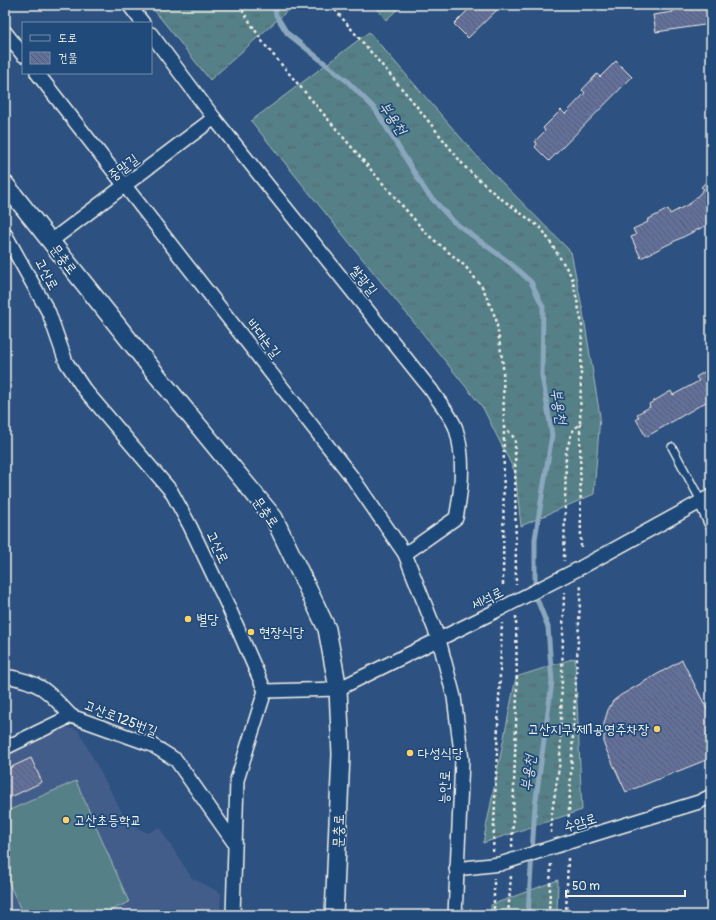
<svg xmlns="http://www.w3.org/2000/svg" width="716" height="920" font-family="Pangolin,'Poor Story',sans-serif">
<defs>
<pattern id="grass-tufts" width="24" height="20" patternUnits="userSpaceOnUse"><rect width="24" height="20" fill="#558088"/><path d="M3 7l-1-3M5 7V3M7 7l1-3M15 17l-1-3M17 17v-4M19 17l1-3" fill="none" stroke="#50676a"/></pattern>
<pattern id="building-back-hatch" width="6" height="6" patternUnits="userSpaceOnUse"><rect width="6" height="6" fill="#646f9a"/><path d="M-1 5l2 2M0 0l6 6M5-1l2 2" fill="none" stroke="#565c70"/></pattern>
</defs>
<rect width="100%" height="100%" fill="#2d5180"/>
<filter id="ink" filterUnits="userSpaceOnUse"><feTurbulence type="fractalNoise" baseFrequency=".025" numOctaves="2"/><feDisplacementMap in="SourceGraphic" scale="8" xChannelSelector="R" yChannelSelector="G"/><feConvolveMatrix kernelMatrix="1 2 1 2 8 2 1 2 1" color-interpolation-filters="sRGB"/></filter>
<g filter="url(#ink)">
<polygon fill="#425d8a" points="58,726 78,730 124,816 132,825 148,833 159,827 192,878 221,893 220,915 5,915 5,753"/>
<g fill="url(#grass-tufts)" stroke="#a4b8b8">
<polygon points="150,5 294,5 210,80"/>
<polygon points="374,5 402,5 386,20"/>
<polygon points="369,32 482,162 571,252 583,312 600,416 594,494 521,526 515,472 483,408 251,121"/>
<polygon points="575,658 582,810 483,843 516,677"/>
<polygon points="558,880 557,915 491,915 491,905"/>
</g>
<polygon fill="#558088" stroke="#a4b8b8" points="76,781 129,902 101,915 23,915 5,874 5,812"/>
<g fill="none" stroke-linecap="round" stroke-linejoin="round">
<polyline stroke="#8ba7bd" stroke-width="5" points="274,5 276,15 287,33 347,81 375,109 427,193 454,222 510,263 531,282 543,307 542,375 552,435 535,539 535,594 548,627 552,682 535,806 528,915"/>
</g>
<g fill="url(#building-back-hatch)" stroke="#f4f1e8">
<polygon points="465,5 502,5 468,38 454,24 469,9"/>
<polygon points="672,5 711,5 711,24 656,32 653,15 673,12"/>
<polygon points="616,61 632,77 549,161 535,147 537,144 535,141 545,131 543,128 561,110 565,114 585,93 582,90 597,74 600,77"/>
<polygon points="711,177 711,223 641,258 631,237 636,235 633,229 648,222 647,220 668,209 670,214 691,203 704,189 701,187"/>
<polygon points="711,368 711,399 646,437 636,419 639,417 637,414 650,407 649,404 671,391 673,395 699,381 696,377"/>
<polygon points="682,660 711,717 711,758 626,792 604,745 604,723 608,710 613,701 621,695"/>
<polygon points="31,758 42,782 5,800 5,770"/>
</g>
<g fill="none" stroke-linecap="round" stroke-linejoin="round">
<defs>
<polyline id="service" points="672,447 701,501"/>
<g id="minor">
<polyline points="129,5 143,23"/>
<polyline points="5,32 23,55"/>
<path d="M151,34L214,118L432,391C438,401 453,418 456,429C465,458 462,489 456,518L405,554"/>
<polyline points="37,73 352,477 405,554 439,640 454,697 462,760 455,915"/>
<polyline points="5,234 49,313 66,362 84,389 171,491 190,526 228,606 265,691 237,780 233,915"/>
<polyline points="51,241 214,118"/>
<polyline points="701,501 711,523"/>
<polyline points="582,567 711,496"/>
<path d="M5,676C41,682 47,690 71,716"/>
<polyline points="265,691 338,689 502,608"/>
<polyline points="5,748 71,716 152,745 176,760 235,844"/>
<polyline points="572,841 699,802 711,796"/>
<polyline points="456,869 500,864"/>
</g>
<polyline id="tertiary" points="5,184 160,379 274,518 327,629 338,689 341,754 334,915"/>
</defs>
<use href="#service" stroke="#f4f1e8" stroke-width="10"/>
<use href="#minor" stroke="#f4f1e8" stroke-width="16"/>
<use href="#tertiary" stroke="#f4f1e8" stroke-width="20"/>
<g stroke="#f4f1e8" stroke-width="2.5" stroke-dasharray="3 3" stroke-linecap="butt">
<polyline points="239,5 264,44 372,171 427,234 465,266 483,288 496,319 503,365 504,426 515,439 516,585"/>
<polyline points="331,5 414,103 465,167 495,194 542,229 572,277 582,324 580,423 572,432 566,452 564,561"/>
<polyline points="580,424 581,547"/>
<polyline points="503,585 504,426"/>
<polyline points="568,829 581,584"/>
<polyline points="551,833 552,812 560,761 564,592"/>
<polyline points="512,847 517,695 516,616"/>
<polyline points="493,852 502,623"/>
<polyline points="494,915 494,878"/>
<polyline points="508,915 511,876"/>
<polyline points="549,915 551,862"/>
<polyline points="566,915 568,858"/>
</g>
<use href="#service" stroke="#1f4a7a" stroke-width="7"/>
<use href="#minor" stroke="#1f4a7a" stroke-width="13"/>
<use href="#tertiary" stroke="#1f4a7a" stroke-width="17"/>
<defs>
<g id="minor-bridge">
<polyline points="502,608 582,567"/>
<polyline points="500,864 572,841"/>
</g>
</defs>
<use href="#minor-bridge" stroke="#f4f1e8" stroke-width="16" stroke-linecap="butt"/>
<use href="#minor-bridge" stroke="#1f4a7a" stroke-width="13"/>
</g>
</g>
<g fill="#ffd166" stroke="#1f4a7a" stroke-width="1.5">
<circle cx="188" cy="619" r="4"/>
<circle cx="251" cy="632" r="4"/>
<circle cx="657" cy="729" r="4"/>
<circle cx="410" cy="753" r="4"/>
<circle cx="66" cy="820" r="4"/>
</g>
<g text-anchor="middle" stroke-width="3.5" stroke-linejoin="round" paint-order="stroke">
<g font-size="14" fill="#f4f1e8" stroke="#1f4a7a">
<text transform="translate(123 167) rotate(-37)" y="5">중말길</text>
<text transform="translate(64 259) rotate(52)" y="5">문충로</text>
<text transform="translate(47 274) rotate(62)" y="5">고산로</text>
<text transform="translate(364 280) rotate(51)" y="5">쌀광길</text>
<text transform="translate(264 338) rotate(52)" y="5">바대논길</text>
<text transform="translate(266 512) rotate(55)" y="5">문충로</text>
<text transform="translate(218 547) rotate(65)" y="5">고산로</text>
<text transform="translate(487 598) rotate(-27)" y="5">세석로</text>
<text transform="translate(121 718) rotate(21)" y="5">고산로125번길</text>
<text transform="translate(444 787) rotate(-87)" y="5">능안로</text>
<text transform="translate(580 822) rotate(-17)" y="5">수암로</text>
<text transform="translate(338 831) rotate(-88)" y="5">문충로</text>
</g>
<g font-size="14" fill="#f4f1e8" stroke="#1f4a7a" text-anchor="start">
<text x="196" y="624">별당</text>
<text x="259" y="637">현장식당</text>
<text x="649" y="734" text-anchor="end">고산지구 제1공영주차장</text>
<text x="418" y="758">다성식당</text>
<text x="74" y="825">고산초등학교</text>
</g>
<g font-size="15" font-style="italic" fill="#dadedd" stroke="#1f4a7a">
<text transform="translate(393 118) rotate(56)" y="5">부용천</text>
<text transform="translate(559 406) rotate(81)" y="5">부용천</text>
<text transform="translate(528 773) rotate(-82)" y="5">부용천</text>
</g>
</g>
<rect width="716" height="920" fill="none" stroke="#1f4a7a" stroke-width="20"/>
<rect x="10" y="10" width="696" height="900" fill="none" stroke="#f4f1e8" stroke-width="1.5" filter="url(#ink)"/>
<rect x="22" y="22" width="130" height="52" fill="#1f4a7a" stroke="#748da6"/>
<rect x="30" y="35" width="20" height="6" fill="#1f4a7a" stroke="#748da6"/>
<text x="58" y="42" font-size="12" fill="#f4f1e8">도로</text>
<rect x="30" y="52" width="20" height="12" fill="url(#building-back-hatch)" stroke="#748da6"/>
<text x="58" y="62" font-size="12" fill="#f4f1e8">건물</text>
<path d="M566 890v6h119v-6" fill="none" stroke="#f4f1e8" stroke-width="2"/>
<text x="572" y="890" font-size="12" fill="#f4f1e8" stroke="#1f4a7a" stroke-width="3" paint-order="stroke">50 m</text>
</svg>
